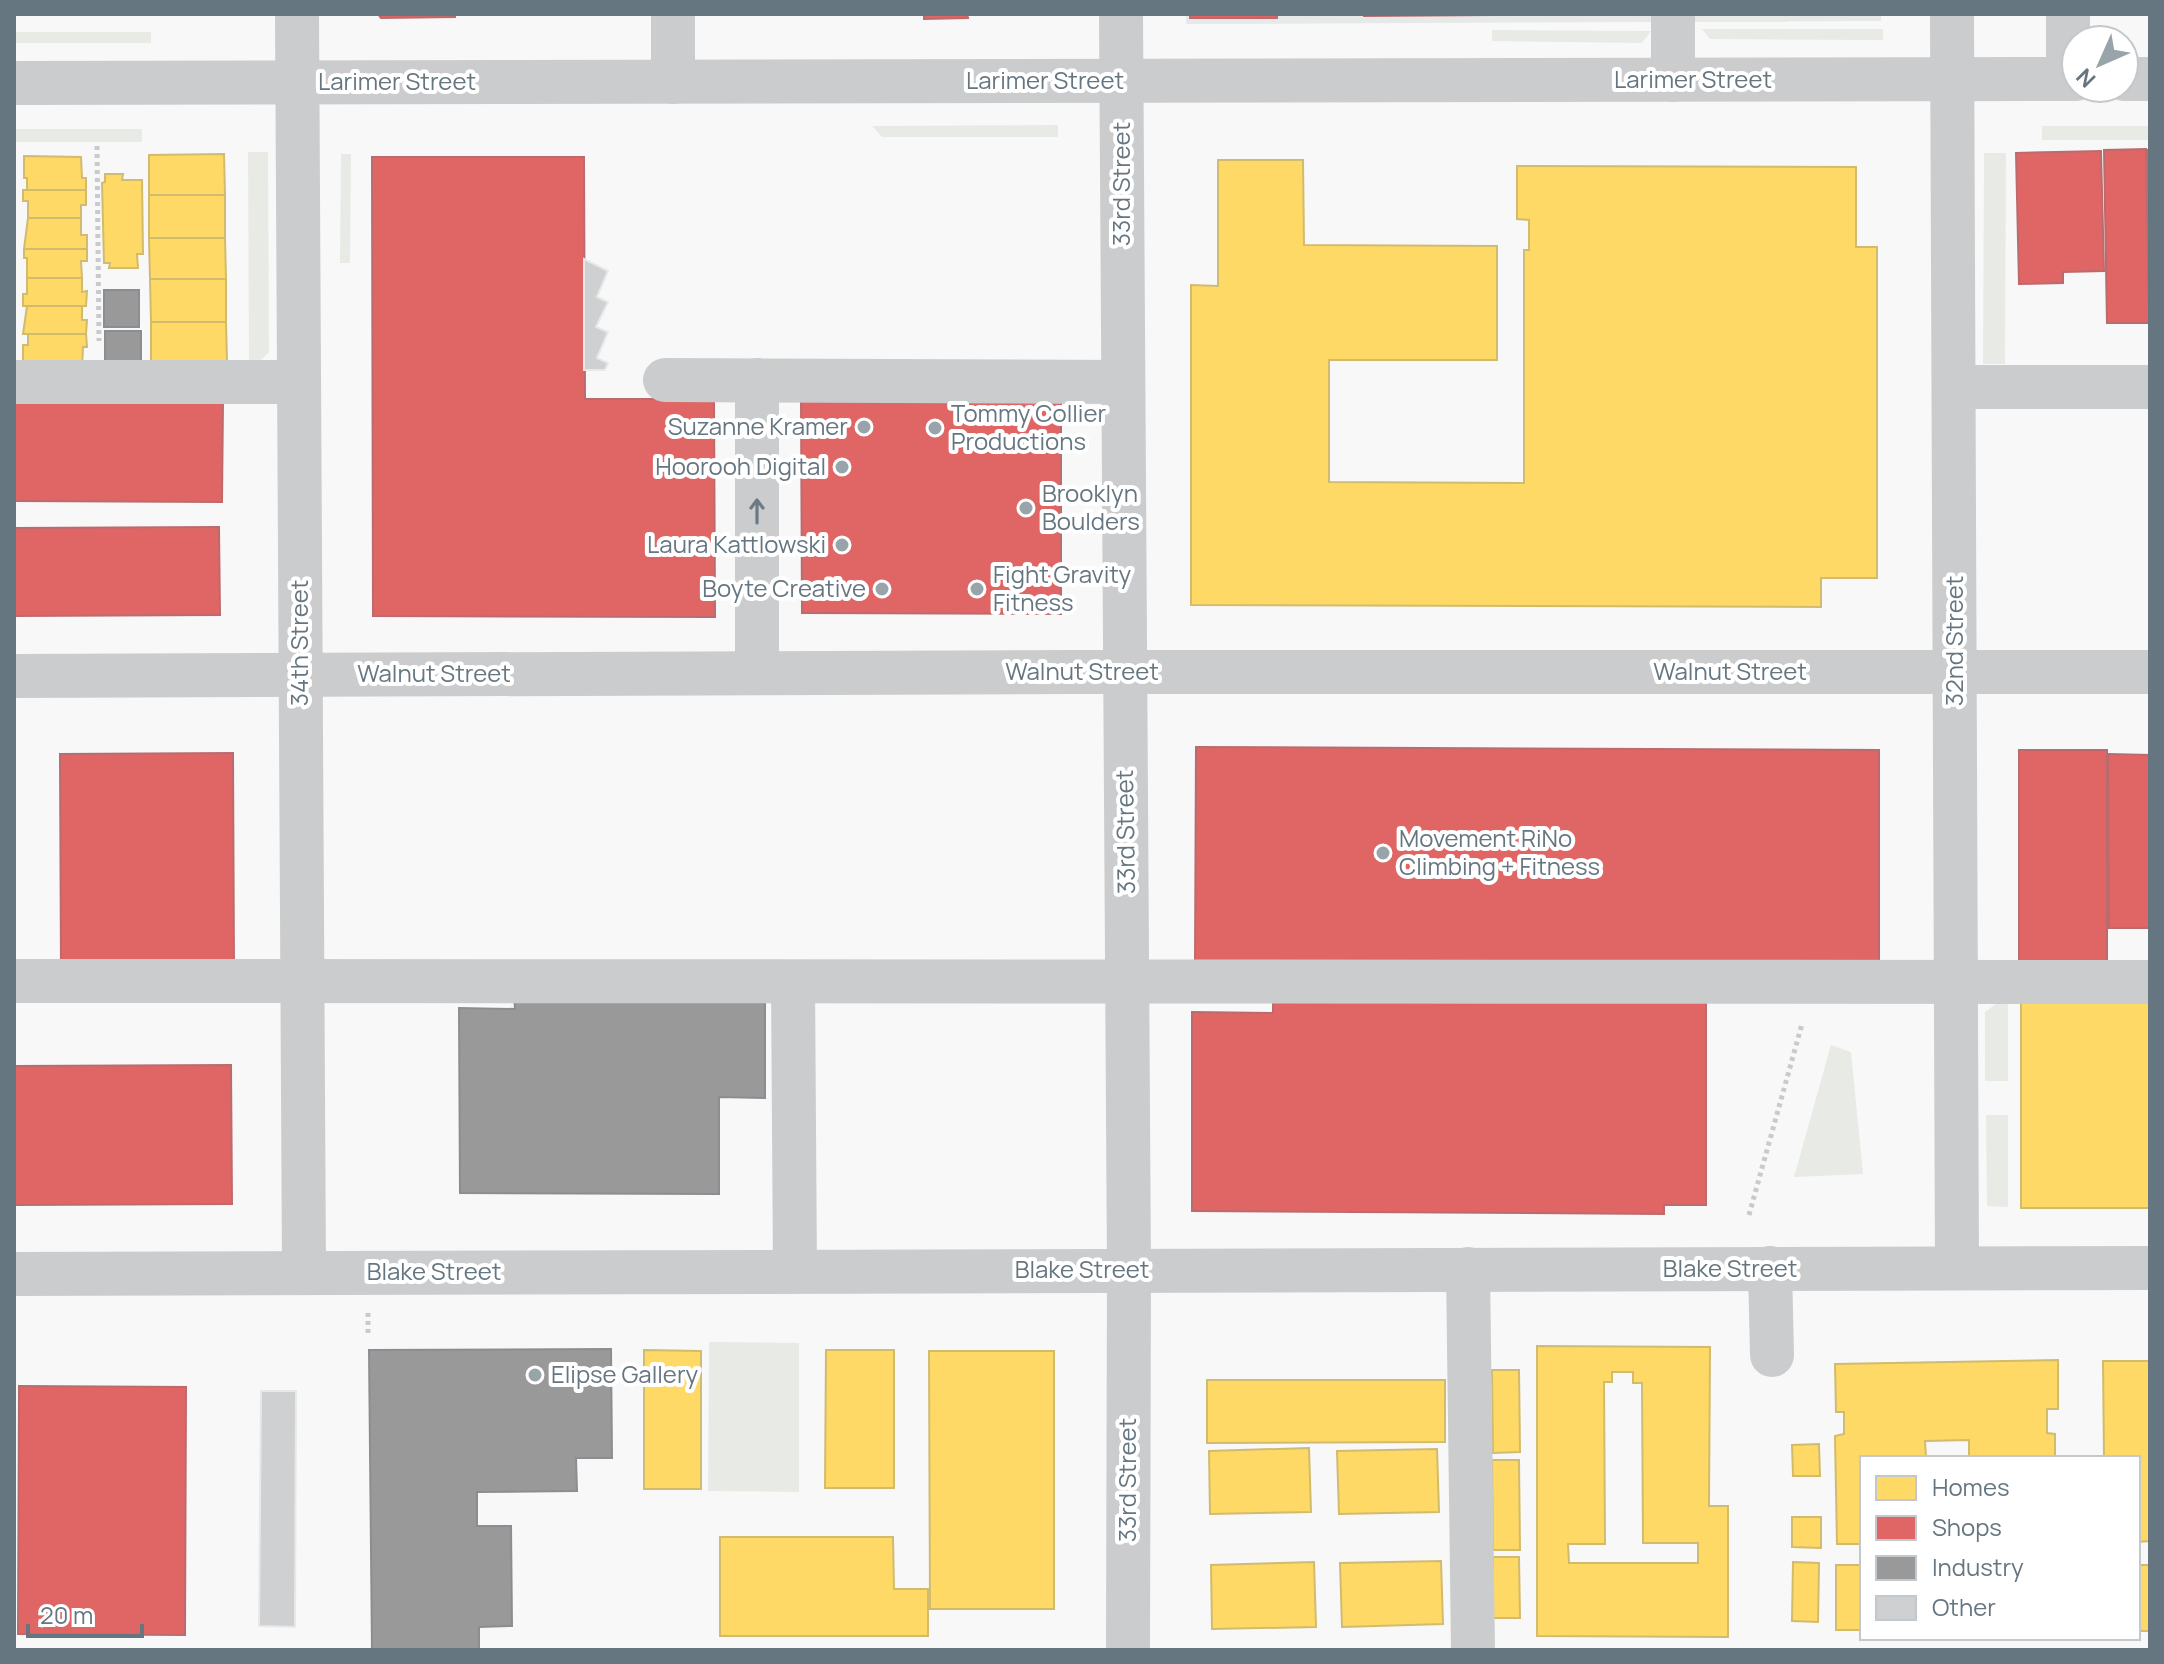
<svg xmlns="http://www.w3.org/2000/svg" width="2164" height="1664" font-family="Manrope,sans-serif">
<rect width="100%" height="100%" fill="#f8f8f8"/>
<polygon fill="#e7e8e8" points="1186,14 1881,14 1881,21 1186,24"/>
<g fill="#e8eae6">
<polygon points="1696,14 1782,14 1788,22 1704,22"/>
<polygon points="1702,29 1883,29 1883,40 1710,39"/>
<polygon points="1492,30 1651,31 1642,43 1492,41"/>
<rect x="14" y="32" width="137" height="11"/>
<polygon points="1058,125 1058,137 882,137 872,126"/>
<rect x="2042" y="126" width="108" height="14"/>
<rect x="14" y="129" width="128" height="13"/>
<polygon points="248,152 268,152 269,352 249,372"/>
<polygon points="1984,153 2006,153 2005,364 1983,364"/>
<polygon points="341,154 351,154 350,263 340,263"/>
<polygon points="2008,995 2008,1081 1985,1081 1985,1012"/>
<polygon points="1831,1045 1851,1052 1863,1174 1794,1177"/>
<polygon points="1986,1115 2008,1115 2008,1207 1987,1206"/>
<polygon points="709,1342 799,1343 799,1492 708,1491"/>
</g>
<g fill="#ffd966" stroke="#d1bb6e" stroke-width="2" fill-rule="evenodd">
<polygon points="224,154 225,195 149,195 149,155"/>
<polygon points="24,156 81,157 82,178 86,178 86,190 27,190 27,178 24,178"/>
<polygon points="1218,160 1303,160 1304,245 1497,246 1497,360 1329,360 1329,482 1524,483 1524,250 1529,250 1529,220 1517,219 1517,166 1856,167 1856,247 1877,247 1877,578 1821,578 1821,607 1191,605 1191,285 1218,286"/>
<polygon points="105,174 123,174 122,180 142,180 143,254 137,254 138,268 109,268 110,263 104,263 102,183 105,182"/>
<polygon points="23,190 86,190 86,205 81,205 81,218 28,218 28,201 23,201"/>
<rect x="149" y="195" width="76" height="43"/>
<polygon points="28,218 81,218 81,235 87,235 87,249 24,249"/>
<polygon points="149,238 225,238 226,279 150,279"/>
<polygon points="24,249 87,249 87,261 81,261 82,278 27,278 27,258 24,258"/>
<polygon points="27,278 82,278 82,292 87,291 86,306 23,306 23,294 27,294"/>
<polygon points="150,279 226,279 226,322 151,322"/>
<polygon points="27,306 82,306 82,320 87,320 86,334 23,334"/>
<polygon points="151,322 226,322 227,362 151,363"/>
<polygon points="28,334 86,334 87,347 83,347 82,368 23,371 23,345 28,345"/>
<rect x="2021" y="998" width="129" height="210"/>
<path d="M1537,1346L1710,1347L1709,1506H1728V1637L1537,1636ZM1612,1372H1633V1383H1642L1643,1543H1698V1563H1569L1568,1544H1605L1604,1382H1612Z"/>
<polygon points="644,1350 701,1351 701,1489 644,1489"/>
<polygon points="826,1350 894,1350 894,1488 825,1488"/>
<polygon points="929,1351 1054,1351 1054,1609 930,1609"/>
<polygon points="2058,1360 2058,1409 2047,1409 2047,1433 2055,1434 2055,1458 1969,1458 1969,1440 1925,1441 1926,1458 1862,1458 1862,1544 1837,1544 1835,1436 1844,1434 1844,1412 1836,1412 1835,1364"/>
<polygon points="2103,1361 2150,1361 2150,1541 2138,1542 2138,1458 2104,1458"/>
<polygon points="1492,1370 1519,1370 1520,1452 1493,1453"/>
<polygon points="1207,1380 1445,1380 1445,1442 1207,1443"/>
<polygon points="1819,1444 1820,1476 1793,1476 1792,1445"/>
<polygon points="1309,1448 1311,1512 1210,1514 1209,1451"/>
<polygon points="1437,1449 1439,1512 1339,1514 1337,1451"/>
<polygon points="1492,1460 1519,1460 1520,1550 1493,1550"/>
<polygon points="1792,1517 1821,1517 1821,1548 1792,1547"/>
<polygon points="720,1537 893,1537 894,1589 928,1589 928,1636 720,1636"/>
<polygon points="1493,1557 1519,1557 1520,1618 1493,1618"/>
<polygon points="1441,1561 1443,1624 1342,1627 1340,1563"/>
<polygon points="1314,1562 1316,1627 1212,1629 1211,1565"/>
<polygon points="1793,1562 1819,1563 1818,1622 1792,1621"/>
<rect x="1836" y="1565" width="26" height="65"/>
<rect x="2138" y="1565" width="12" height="66"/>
</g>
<g fill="#e06666" stroke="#bb6b6e" stroke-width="2">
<polygon points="378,14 455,14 455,17 381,18"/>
<polygon points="924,14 967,14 968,18 924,19"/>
<rect x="1190" y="14" width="87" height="4"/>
<polygon points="1364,14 1492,14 1492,15 1364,16"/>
<polygon points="2146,149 2149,323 2107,323 2104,150"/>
<polygon points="2147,150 2150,150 2150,291"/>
<polygon points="2101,151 2104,271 2063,272 2063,283 2019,284 2016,153"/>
<polygon points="372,157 584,157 585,399 714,399 715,617 373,616"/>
<polygon points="14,399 223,400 222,502 14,501"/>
<polygon points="801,399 1061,400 1061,614 802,613"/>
<polygon points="219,527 220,615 14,616 14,528"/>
<polygon points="1196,747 1879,750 1879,965 1195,962"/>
<rect x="2019" y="750" width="88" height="214"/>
<polygon points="233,753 234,969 61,970 60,754"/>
<polygon points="2108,754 2150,755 2150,928 2109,928"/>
<polygon points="1273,994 1706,997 1706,1205 1664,1205 1664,1214 1192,1211 1192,1012 1273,1013"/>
<polygon points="231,1065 232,1204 14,1205 14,1066"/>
<polygon points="19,1386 186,1387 185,1635 18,1634"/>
</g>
<g fill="#999" stroke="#8a8e92" stroke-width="2">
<rect x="104" y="290" width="35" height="37"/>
<polygon points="105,331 141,331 141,365 105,366"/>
<polygon points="514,996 765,997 765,1098 719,1097 719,1194 460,1193 459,1008 515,1009"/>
<polygon points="611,1349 612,1458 576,1458 577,1491 477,1492 477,1526 511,1526 512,1626 479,1627 479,1650 372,1650 369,1350"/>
</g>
<g fill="#cfd0d1" stroke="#e8e8e8" stroke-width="2">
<polygon points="584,259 608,271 597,297 608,302 596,327 608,332 597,358 608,363 605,370 584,370"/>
<polygon points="261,1391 296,1391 295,1627 259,1626"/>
</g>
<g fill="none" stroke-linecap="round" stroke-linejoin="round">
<g stroke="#c8cacb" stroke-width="5" stroke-dasharray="4 4" stroke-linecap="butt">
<polyline points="97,146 99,341"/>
<polyline points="1749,1215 1802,1024"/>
<polyline points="368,1333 368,1313"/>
</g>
<g stroke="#cbcccd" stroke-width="44">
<polyline points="297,14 304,1273"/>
<polyline points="1121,14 1129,1270 1128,1650"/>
<polyline points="1673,14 1673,80"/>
<polyline points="1952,14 1957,1268"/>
<polyline points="2068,14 2068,79"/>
<polyline points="2124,79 2150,79"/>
<polyline points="673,82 673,14"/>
<polyline points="14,83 2076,79"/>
<polyline points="665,380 1123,382"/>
<polyline points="14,382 298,382"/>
<polyline points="1954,387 2150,387"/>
<polyline points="757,673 757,380"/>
<polyline points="14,676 1069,672 2150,672"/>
<polyline points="14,981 2150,982"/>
<polyline points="793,982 795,1271"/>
<polyline points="1770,1268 1772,1355"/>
<polyline points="1468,1269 1473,1650"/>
<polyline points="14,1274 2150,1268"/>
</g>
</g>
<defs><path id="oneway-shaft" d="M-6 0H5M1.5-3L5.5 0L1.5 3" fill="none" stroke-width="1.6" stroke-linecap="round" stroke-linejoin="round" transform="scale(2)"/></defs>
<use stroke="#6b7a84" href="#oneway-shaft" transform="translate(757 511) rotate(-90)"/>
<g fill="#99a4aa" stroke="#fff" stroke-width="3">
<circle cx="864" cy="427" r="8"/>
<circle cx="935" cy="428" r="8"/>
<circle cx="842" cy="467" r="8"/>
<circle cx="1026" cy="508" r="8"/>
<circle cx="842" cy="545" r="8"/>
<circle cx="882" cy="589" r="8"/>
<circle cx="977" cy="589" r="8"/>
<circle cx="1383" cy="853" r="8"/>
<circle cx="535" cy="1375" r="8"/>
</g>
<g text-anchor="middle" stroke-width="8" stroke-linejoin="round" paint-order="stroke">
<g font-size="24" fill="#667680" stroke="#fff">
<text x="1693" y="88">Larimer Street</text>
<text x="1045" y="89">Larimer Street</text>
<text x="397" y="90">Larimer Street</text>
<text transform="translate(1122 184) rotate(-90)" y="8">33rd Street</text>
<text transform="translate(1955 641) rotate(-90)" y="8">32nd Street</text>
<text transform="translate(300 643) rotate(-90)" y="8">34th Street</text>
<text x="1082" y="680">Walnut Street</text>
<text x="1730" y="680">Walnut Street</text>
<text x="434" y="682">Walnut Street</text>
<text transform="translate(1126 832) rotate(-91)" y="8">33rd Street</text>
<text x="1730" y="1277">Blake Street</text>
<text x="1082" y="1278">Blake Street</text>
<text x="434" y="1280">Blake Street</text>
<text transform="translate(1128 1480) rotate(-90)" y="8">33rd Street</text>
</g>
<g font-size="24" fill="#667680" stroke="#fff" text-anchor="start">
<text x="951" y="422">Tommy Collier<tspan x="951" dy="28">Productions</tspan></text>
<text x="848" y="435" text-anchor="end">Suzanne Kramer</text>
<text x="826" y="475" text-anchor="end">Hoorooh Digital</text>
<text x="1042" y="502">Brooklyn<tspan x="1042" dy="28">Boulders</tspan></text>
<text x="826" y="553" text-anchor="end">Laura Kattlowski</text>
<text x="993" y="583">Fight Gravity<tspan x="993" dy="28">Fitness</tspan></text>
<text x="866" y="597" text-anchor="end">Boyte Creative</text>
<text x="1399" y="847">Movement RiNo<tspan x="1399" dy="28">Climbing + Fitness</tspan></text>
<text x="551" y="1383">Elipse Gallery</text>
</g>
</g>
<rect width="2164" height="1664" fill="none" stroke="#667680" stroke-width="32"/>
<rect x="1860" y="1456" width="280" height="184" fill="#ffffff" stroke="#c2c8cc" stroke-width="2"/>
<rect x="1876" y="1476" width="40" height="24" fill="#ffd966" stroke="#c2c8cc" stroke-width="2"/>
<text x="1932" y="1496" font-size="24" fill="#667680">Homes</text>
<rect x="1876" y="1516" width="40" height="24" fill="#e06666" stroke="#c2c8cc" stroke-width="2"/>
<text x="1932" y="1536" font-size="24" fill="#667680">Shops</text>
<rect x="1876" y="1556" width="40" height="24" fill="#999999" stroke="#c2c8cc" stroke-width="2"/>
<text x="1932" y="1576" font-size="24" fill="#667680">Industry</text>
<rect x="1876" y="1596" width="40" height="24" fill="#cfd0d1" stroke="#c2c8cc" stroke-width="2"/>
<text x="1932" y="1616" font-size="24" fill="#667680">Other</text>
<g transform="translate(2100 64) rotate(225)"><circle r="38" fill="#ffffff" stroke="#c2c8cc" stroke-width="2"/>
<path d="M0-6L14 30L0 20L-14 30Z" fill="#99a4aa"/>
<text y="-12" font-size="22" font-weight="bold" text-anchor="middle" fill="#667680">N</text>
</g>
<path d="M28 1624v12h114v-12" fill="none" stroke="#667680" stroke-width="4"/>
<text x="40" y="1624" font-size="24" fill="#667680" stroke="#ffffff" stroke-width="6" paint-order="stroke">20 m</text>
</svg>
